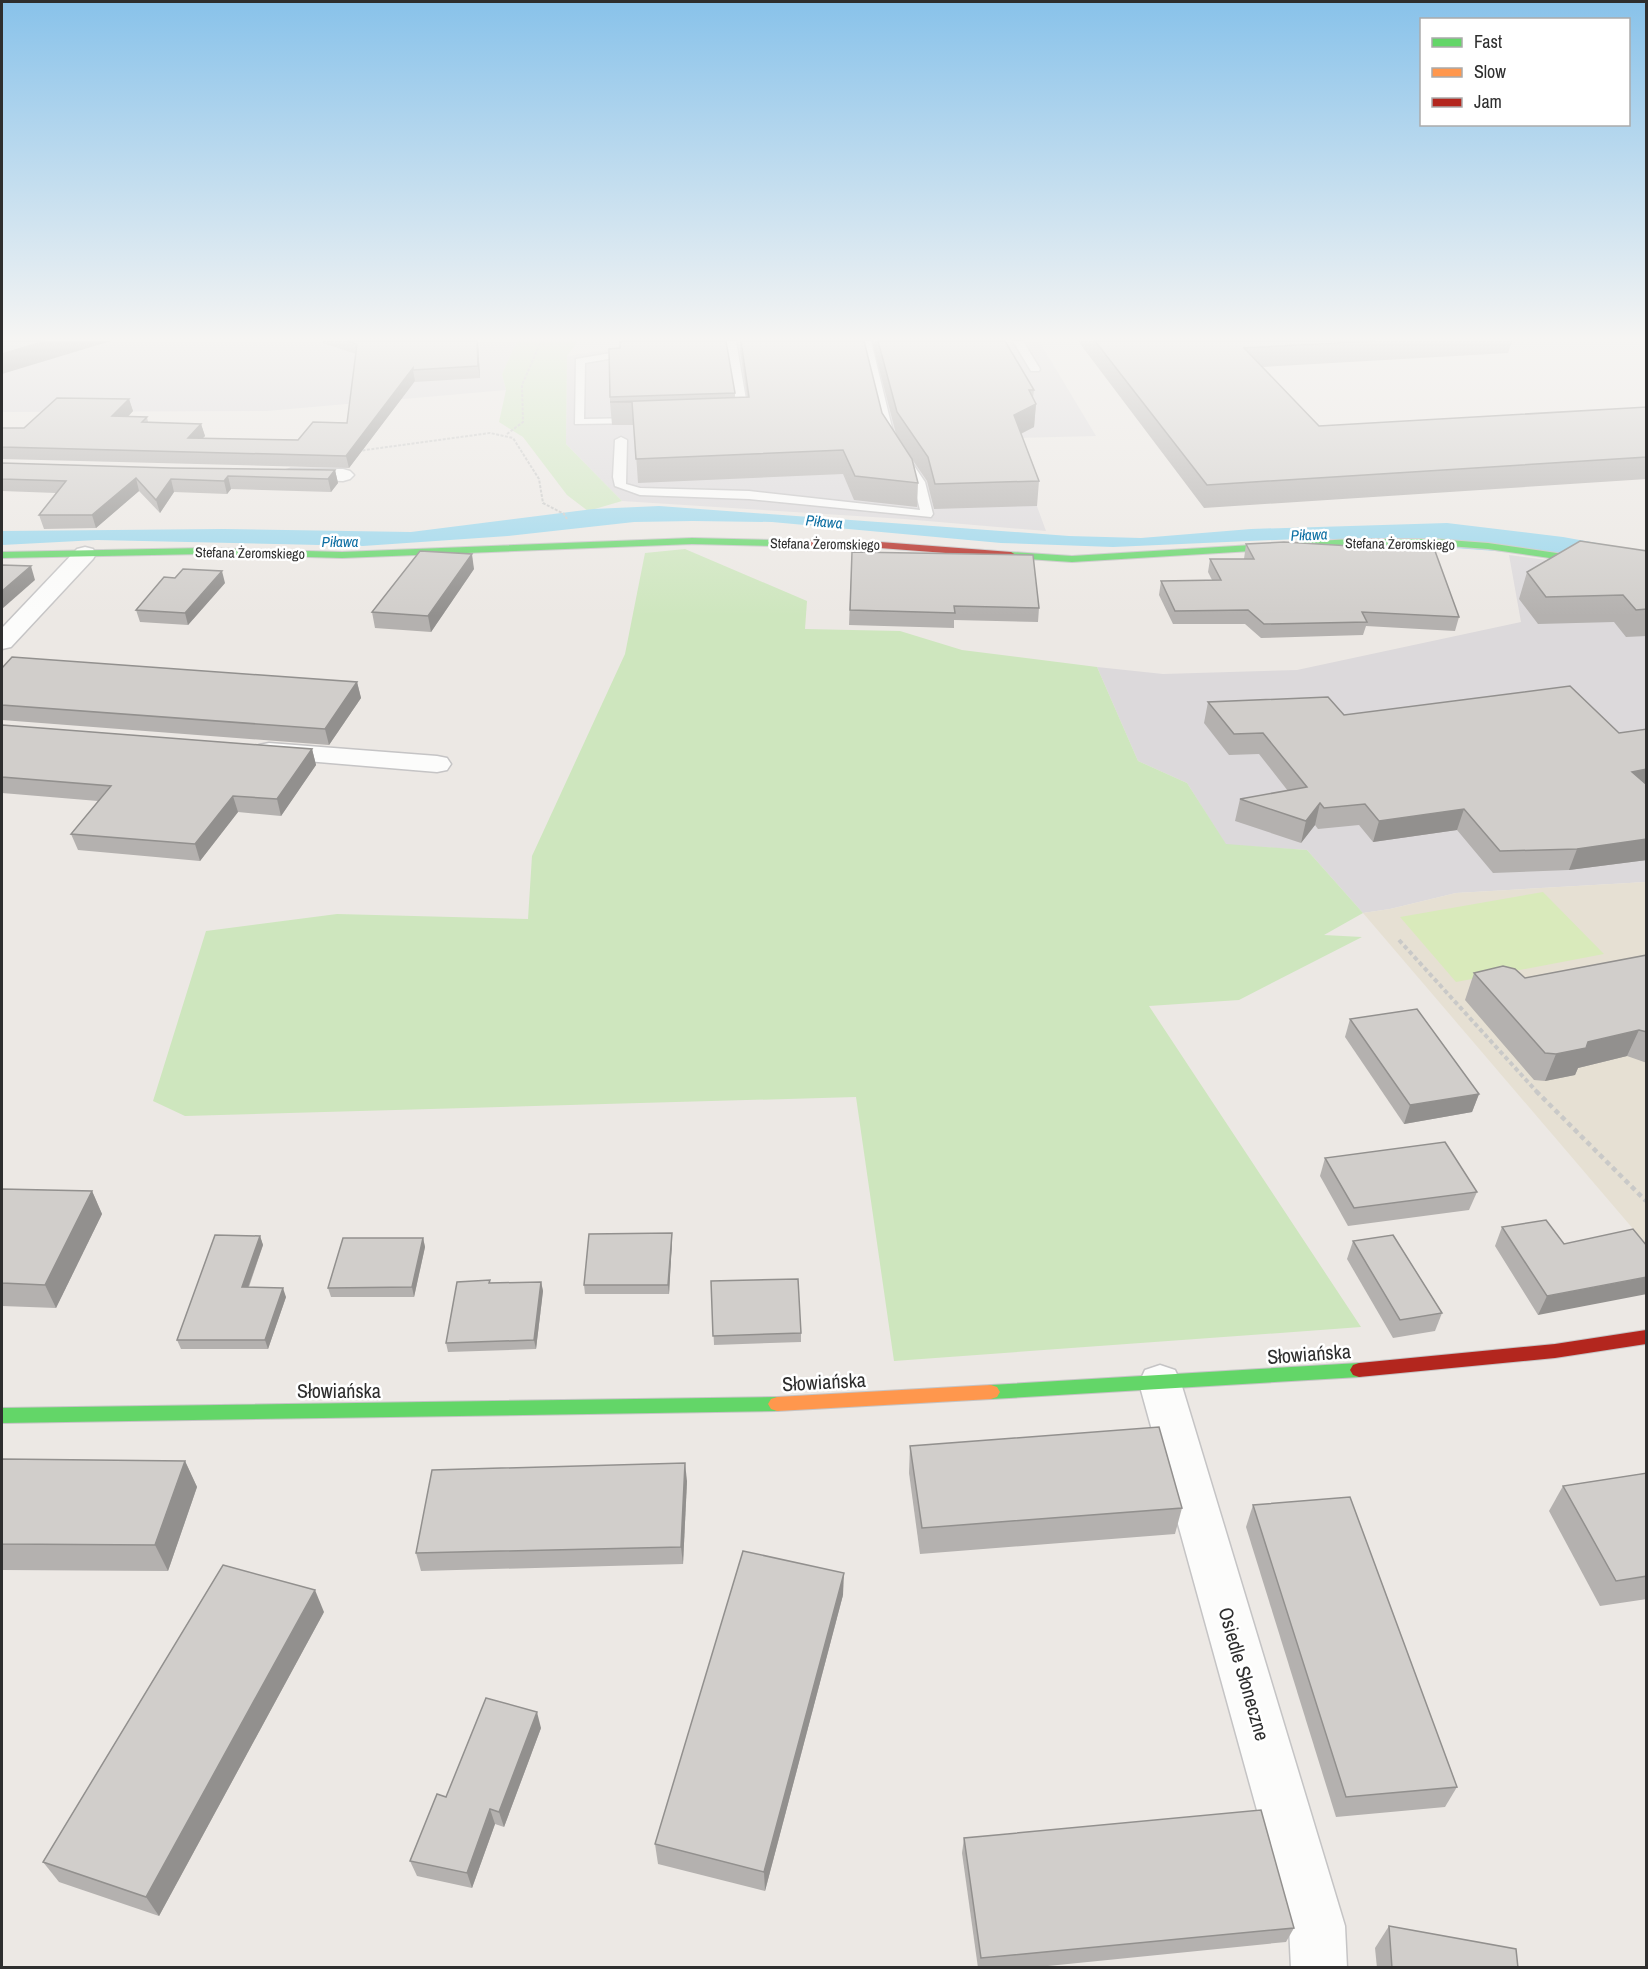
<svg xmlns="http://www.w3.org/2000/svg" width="1648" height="1969" font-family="'Archivo Narrow',sans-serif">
<rect width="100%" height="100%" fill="#ece8e4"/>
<g fill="#dcd9db">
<polygon points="2,341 517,341 502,374 506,390 267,411 2,412"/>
<polygon points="665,341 1039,341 1096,436 1012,438 1046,531 904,519 622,501 566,444 567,356"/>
<polygon points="1509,555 1646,573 1646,882 1456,893 1390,909 1363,913 1307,850 1226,845 1187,783 1138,761 1097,667 1163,674 1297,670 1521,622"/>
</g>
<polygon fill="#e6e0d3" points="1646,882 1646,1244 1363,913 1390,909 1456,893"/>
<g fill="#cee6be">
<polygon points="517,341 578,341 567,356 566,444 622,501 588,511 567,495 523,437 499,422 506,390 502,374"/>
<polygon points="685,549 807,601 805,629 900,631 962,650 1097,667 1138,761 1187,783 1226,844 1307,850 1363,913 1324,935 1362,937 1239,1000 1149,1006 1361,1327 894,1361 856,1097 185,1116 153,1101 206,931 337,914 528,919 532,856 625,654 645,553"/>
</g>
<polygon fill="#d9eabb" points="1543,892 1604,954 1456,982 1400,917"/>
<polygon fill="#99d6ec" points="659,506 1069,536 1141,538 1251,529 1447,523 1563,537 1646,552 1646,562 1319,538 1113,547 1001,543 772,522 693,521 634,522 508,536 363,546 97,540 2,545 2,531 224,529 411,532 593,509"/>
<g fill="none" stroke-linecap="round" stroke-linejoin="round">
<defs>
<g id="lane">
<polygon points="726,341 736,341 749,417 748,419 739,420 734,417 738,414"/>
<polygon points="861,341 871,341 894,436 925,482 933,514 931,517 749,499 640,495 615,486 613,477 615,440 621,437 627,440 626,484 640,488 749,491 920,510 913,482 884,436"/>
<polygon points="1013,341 1023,341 1040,369 1039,371 1031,371"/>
<polygon points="634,349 637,350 637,354 585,363 584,419 637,418 641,419 641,423 575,424 576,359"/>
</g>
<g id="street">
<polygon points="291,469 343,469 350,471 354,475 350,479 343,481 284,479 280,475 284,471"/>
<polygon points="85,547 93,549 96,554 93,559 11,647 2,649 2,628 77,549"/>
<polygon points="269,743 437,756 447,758 451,764 447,770 437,772 259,757 255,751 259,745"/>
<polygon points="1160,1365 1175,1370 1181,1383 1345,1926 1347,1968 1291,1968 1289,1926 1139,1383 1145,1370"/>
</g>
<g id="fast">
<polygon points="692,538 778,540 783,543 778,546 692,544 342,558 203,554 2,558 2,552 203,548 342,552"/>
<polygon points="1351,539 1435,539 1488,543 1646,566 1646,572 1488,549 1435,545 1351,545 1072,562 1011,558 1006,555 1011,552 1072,556"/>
<polygon points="1359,1363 1365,1365 1368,1370 1365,1375 1359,1377 991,1399 985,1397 982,1392 985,1387 991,1385"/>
<polygon points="777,1397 783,1399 786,1404 783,1409 777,1411 2,1423 2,1408"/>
</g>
<polygon id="slow" points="991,1385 997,1387 1000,1392 997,1397 991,1399 777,1411 771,1409 768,1404 771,1399 777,1397"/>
<g id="jam">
<polygon points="778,540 880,542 1011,552 1016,555 1011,558 880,548 775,545 775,541"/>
<polygon points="1646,1330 1646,1344 1555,1358 1359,1377 1353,1375 1350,1370 1353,1365 1359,1363 1555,1344"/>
</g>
</defs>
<use href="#lane" stroke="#c5c4c5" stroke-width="3"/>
<use href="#street" stroke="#c5c4c5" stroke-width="3"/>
<use href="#fast" stroke="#c5c4c5" stroke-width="2"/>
<use href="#slow" stroke="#c5c4c5" stroke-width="2"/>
<use href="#jam" stroke="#c5c4c5" stroke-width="2"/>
<g stroke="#c9c9c8" stroke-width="2" stroke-dasharray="3 1.5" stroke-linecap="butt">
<polyline points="507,434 523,422 522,385 541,341"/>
<polyline points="358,451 490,433 513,438 539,479 543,503 564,514 567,519"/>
</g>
<polyline stroke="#c9c9c8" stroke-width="4" stroke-dasharray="4.5 3" stroke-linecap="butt" points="1399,940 1537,1092"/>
<polyline stroke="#c9c9c8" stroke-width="4.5" stroke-dasharray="5 4" stroke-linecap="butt" points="1536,1091 1646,1201"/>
<use href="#lane" fill="#fcfcfb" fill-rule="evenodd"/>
<use href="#street" fill="#fcfcfb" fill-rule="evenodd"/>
<use href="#fast" fill="#63d668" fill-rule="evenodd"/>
<use href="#slow" fill="#ff974d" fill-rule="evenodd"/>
<use href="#jam" fill="#b3261e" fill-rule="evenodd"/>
</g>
<g fill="#b4b1af">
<polygon points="322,341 478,341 480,378 415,382 415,381 349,468 2,459 2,428 24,428 129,399 133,411 128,417 147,417 148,422 201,424 205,436 202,438 298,440 347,423 356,354 323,343"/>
<polygon points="740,341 864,341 882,413 896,434 872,341 1005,341 1034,390 1033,398 1036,404 1034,427 1021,434 1039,481 1037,506 934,509 927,481 905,449 918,483 917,507 854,500 843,474 638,483 634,425 612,425 610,402 609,349 735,393 735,398 747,397 740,351"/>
<polygon points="1078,341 1512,341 1508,353 1262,367 1319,426 1647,407 1647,479 1204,508"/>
<polygon points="2,463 171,468 335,470 338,483 331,492 231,489 227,494 174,492 160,513 139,491 96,528 44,529 39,515 56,493 2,491"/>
<polygon points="1246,544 1459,617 1455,631 1366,626 1363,635 1261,638 1245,624 1173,624 1159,595 1161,581 1212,580 1208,572 1210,559 1244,559"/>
<polygon points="1647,551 1647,636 1626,637 1614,622 1538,624 1519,599 1527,572"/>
<polygon points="852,552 1039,608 1038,622 954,620 954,628 849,625"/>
<polygon points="474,569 431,632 375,628 372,612"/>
<polygon points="225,583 188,625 140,622 136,610"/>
<polygon points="2,668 357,682 361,698 329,745 2,720"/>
<polygon points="1208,702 1344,715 1619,733 1647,729 1647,860 1569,870 1493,873 1457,830 1373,842 1359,825 1318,829 1315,825 1301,843 1235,821 1240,799 1288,791 1259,754 1229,755 1204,723"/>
<polygon points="2,725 312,749 316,765 281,816 238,812 200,861 78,850 71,834 98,801 2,793"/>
<polygon points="1647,955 1647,1063 1627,1056 1578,1068 1575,1075 1545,1081 1534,1080 1465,1000 1474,973 1525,978"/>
<polygon points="1350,1019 1479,1094 1472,1112 1404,1124 1345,1037"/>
<polygon points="1325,1158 1477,1192 1469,1210 1348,1226 1320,1176"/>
<polygon points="2,1189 92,1191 102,1214 56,1308 2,1306"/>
<polygon points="1502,1227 1564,1244 1647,1246 1538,1315 1495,1246"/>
<polygon points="260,1236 263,1245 249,1287 286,1297 268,1349 181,1349 177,1340"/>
<polygon points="423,1238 425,1247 414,1297 331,1297 328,1288"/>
<polygon points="1353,1241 1442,1313 1435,1331 1393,1338 1347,1259"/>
<polygon points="672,1242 669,1294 585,1294 584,1285"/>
<polygon points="711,1281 801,1333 801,1342 714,1345"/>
<polygon points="541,1282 543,1291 536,1349 448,1352 446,1343 490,1283"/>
<polygon points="910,1446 1182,1508 1175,1534 920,1554 909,1473"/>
<polygon points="2,1459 185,1461 197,1487 168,1571 2,1570"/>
<polygon points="1647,1473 1647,1599 1600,1606 1549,1511 1563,1486"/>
<polygon points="687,1481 683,1564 421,1571 416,1553"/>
<polygon points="1253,1505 1457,1787 1445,1807 1336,1817 1246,1527"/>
<polygon points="843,1595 765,1891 658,1864 655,1844"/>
<polygon points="324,1612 159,1916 59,1882 43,1862"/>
<polygon points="541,1728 504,1827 495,1824 472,1888 417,1876 410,1861 446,1797"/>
<polygon points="964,1838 1294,1928 1286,1942 1028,1968 978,1968 962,1853"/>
<polygon points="1389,1926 1518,1968 1377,1968 1375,1948"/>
</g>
<g fill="#92908e">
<polygon points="45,341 111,341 2,374 2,354"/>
<polygon points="477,341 478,341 480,378 478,366"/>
<polygon points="413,368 413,370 415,381 349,468 346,456"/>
<polygon points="129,399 133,411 116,429 112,416"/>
<polygon points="1036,404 1034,427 1012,438 1014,415"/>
<polygon points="201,424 205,436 191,451 188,438"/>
<polygon points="335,470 338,483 331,492 328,479"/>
<polygon points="228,476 231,489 227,494 224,481"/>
<polygon points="136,478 139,491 96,528 92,515"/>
<polygon points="171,479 174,492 160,513 156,500"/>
<polygon points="472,554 474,569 431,632 428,616"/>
<polygon points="31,566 35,580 2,609 2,591"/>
<polygon points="222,571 225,583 188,625 185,613"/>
<polygon points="357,682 361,698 329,745 325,729"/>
<polygon points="312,749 316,765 281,816 277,799"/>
<polygon points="1647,769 1647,789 1632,772"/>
<polygon points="233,796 238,812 200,861 195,844"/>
<polygon points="1320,803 1315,825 1301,843 1306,821"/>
<polygon points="1464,809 1457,830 1373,842 1379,821"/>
<polygon points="1647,839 1647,860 1569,870 1577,849"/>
<polygon points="1639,1030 1627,1056 1578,1068 1575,1075 1545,1081 1556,1054 1588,1042"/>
<polygon points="1479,1094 1472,1112 1404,1124 1410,1105"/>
<polygon points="92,1191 102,1214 56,1308 45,1285"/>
<polygon points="672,1233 672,1242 669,1294 668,1285"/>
<polygon points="260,1236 263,1245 245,1296 242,1287"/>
<polygon points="423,1238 425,1247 414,1297 412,1287"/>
<polygon points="1647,1277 1647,1294 1538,1315 1547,1296"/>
<polygon points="541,1282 543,1291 536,1349 534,1340"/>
<polygon points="283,1288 286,1297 268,1349 265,1340"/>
<polygon points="185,1461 197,1487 168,1571 155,1545"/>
<polygon points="685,1463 687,1481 683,1564 681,1547"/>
<polygon points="844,1573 843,1595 765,1891 764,1872"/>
<polygon points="315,1590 324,1612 159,1916 146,1897"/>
<polygon points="537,1712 541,1728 504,1827 499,1812"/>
<polygon points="490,1809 495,1824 472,1888 467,1873"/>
</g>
<g fill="#d1cecb" stroke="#92908e" stroke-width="1.5">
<polygon points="2,341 45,341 2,354"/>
<polygon points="347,341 477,341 478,366 413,370 413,368 346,456 2,447 2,428 24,428 57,398 129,399 112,416 147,417 142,422 201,424 188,438 298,440 313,422 347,423 357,344"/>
<polygon points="626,341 726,341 735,393 610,397 609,349 620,348 620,342"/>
<polygon points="741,341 864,341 882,413 912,459 918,483 855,476 843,450 636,459 632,402 610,402 749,397"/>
<polygon points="878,341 1005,341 1034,390 1029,390 1036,404 1014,415 1039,481 935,484 928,457 897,412"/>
<polygon points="1095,341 1376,341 1244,348 1319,426 1647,407 1647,457 1207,485"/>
<polygon points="2,463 171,468 335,470 328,479 228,476 224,481 171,479 156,500 136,478 92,515 39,515 66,481 2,479"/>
<polygon points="1580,541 1647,551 1647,609 1636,610 1623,595 1546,597 1527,572"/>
<polygon points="1284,542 1435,551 1459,617 1362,612 1367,622 1264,624 1248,610 1175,611 1161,581 1221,580 1210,559 1254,559 1246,544"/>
<polygon points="420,551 472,554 428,616 372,612"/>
<polygon points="852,552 1033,555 1039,608 954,606 955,613 850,610"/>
<polygon points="2,565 31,566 2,591"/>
<polygon points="183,569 222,571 185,613 136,610 164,577 175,578"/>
<polygon points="12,657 357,682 325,729 2,705 2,668"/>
<polygon points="1570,686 1619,733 1647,729 1647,769 1632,772 1647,785 1647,839 1577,849 1500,851 1464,809 1379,821 1365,804 1324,808 1320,803 1306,821 1240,799 1307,787 1263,733 1234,734 1208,702 1328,697 1344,715"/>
<polygon points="2,725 312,749 277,799 233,796 195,844 71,834 111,786 2,777"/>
<polygon points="1647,955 1647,1032 1639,1030 1588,1042 1586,1048 1556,1054 1545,1053 1474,973 1503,966 1515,969 1525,978"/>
<polygon points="1417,1009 1479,1094 1410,1105 1350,1019"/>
<polygon points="1445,1142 1477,1192 1354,1208 1325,1158"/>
<polygon points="2,1189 92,1191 45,1285 2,1283"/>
<polygon points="1546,1220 1564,1244 1633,1229 1647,1246 1647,1277 1547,1296 1502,1227"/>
<polygon points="672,1233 668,1285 584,1285 589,1234"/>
<polygon points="215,1235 260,1236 242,1287 283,1288 265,1340 177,1340"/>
<polygon points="1393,1235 1442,1313 1400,1320 1353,1241"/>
<polygon points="343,1238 423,1238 412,1287 328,1288"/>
<polygon points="798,1279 801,1333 713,1336 711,1281"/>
<polygon points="490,1280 489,1283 541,1282 534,1340 446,1343 457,1282"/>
<polygon points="1159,1427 1182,1508 922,1528 910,1446"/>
<polygon points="2,1459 185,1461 155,1545 2,1544"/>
<polygon points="685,1463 681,1547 416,1553 432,1470"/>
<polygon points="1647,1473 1647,1576 1616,1581 1563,1486"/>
<polygon points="1350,1497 1457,1787 1346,1797 1253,1505"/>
<polygon points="743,1551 844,1573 764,1872 655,1844"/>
<polygon points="223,1565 315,1590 146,1897 43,1862"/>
<polygon points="486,1698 537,1712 499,1812 490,1809 467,1873 410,1861 437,1794 446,1797"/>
<polygon points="1261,1810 1294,1928 981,1958 964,1838"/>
<polygon points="1389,1926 1516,1949 1518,1968 1392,1968"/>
</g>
<linearGradient id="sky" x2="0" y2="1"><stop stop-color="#88c2ea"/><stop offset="0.55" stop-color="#f6f5f3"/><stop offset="1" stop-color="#f6f5f3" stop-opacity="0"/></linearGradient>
<rect width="1648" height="616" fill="url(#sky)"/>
<g text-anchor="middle" stroke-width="5" stroke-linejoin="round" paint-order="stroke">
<g font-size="14" fill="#2e2e2e" stroke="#fff">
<text transform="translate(825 544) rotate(1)" y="5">Stefana Żeromskiego</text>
<text transform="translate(1400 544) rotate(1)" y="5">Stefana Żeromskiego</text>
<text transform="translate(250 553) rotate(1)" y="5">Stefana Żeromskiego</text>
</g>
<g font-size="15" font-style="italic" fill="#0d6fa3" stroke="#fff">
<text transform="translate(824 522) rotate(5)" y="5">Piława</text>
<text transform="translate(1309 535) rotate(-2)" y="5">Piława</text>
<text x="340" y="547">Piława</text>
</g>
<g font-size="20" fill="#2e2e2e" stroke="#fff">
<text transform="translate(1309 1354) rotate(-4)" y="7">Słowiańska</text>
<text transform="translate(824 1382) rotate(-3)" y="7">Słowiańska</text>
<text x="339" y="1398">Słowiańska</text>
<text transform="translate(1244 1674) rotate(74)" y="7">Osiedle Słoneczne</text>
</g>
</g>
<rect width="1648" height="1969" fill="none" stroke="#2e2e2e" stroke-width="6"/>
<rect x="1420" y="18" width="210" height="108" fill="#ffffff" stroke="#ababab" stroke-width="1.5"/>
<rect x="1432" y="38" width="30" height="9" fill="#63d668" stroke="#ababab" stroke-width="1.5"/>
<text x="1474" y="48" font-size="18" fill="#2e2e2e">Fast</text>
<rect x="1432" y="68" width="30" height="9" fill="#ff974d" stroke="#ababab" stroke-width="1.5"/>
<text x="1474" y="78" font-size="18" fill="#2e2e2e">Slow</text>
<rect x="1432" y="98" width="30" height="9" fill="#b3261e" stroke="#ababab" stroke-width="1.5"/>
<text x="1474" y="108" font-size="18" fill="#2e2e2e">Jam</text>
</svg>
